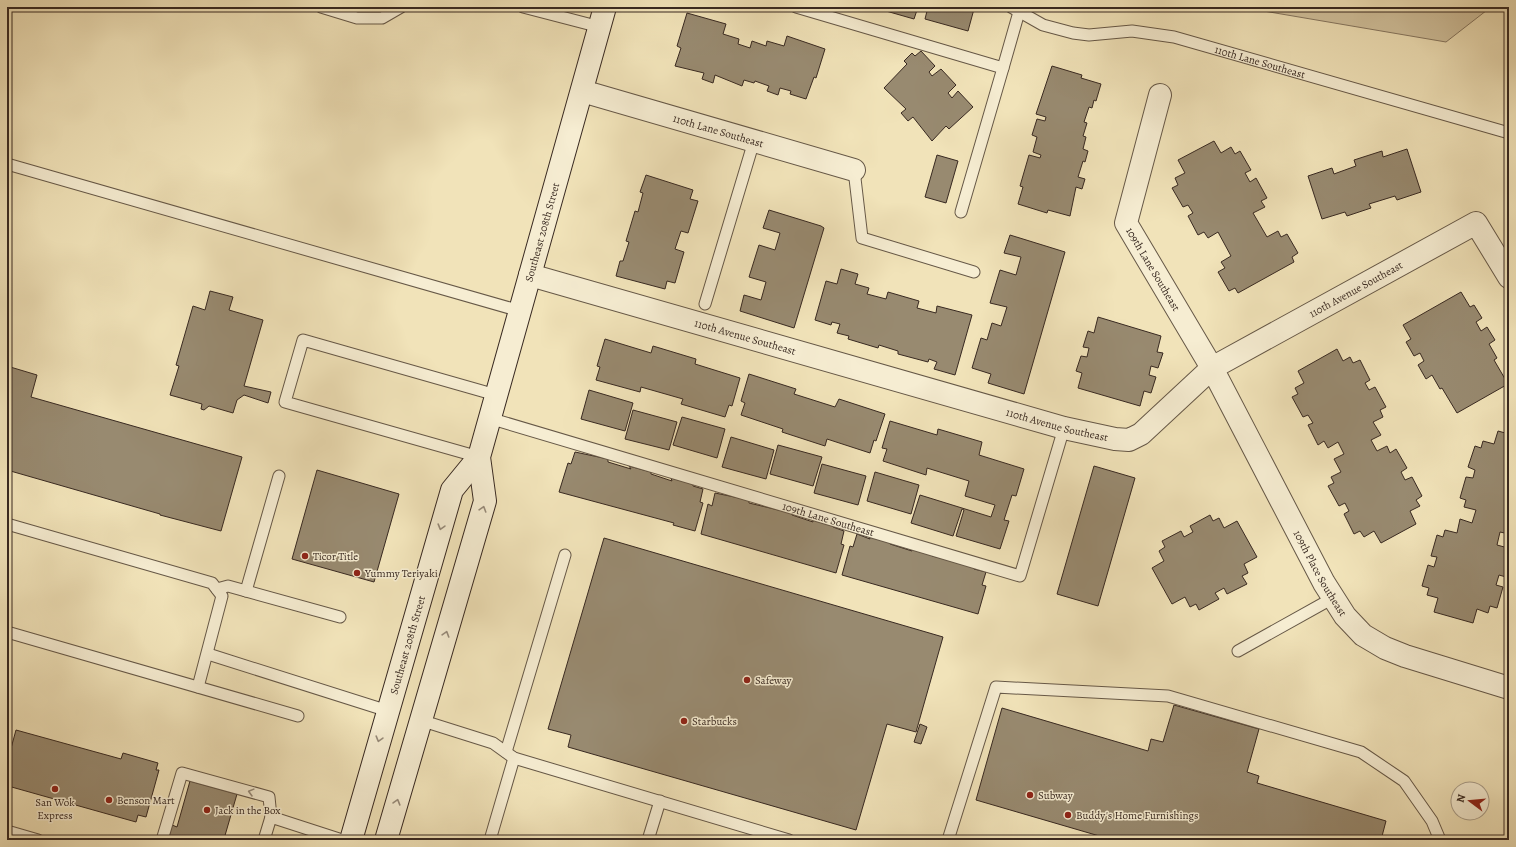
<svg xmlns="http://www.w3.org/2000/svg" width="1516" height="847" font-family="Alegreya,serif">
<rect width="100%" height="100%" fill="#f1e3b9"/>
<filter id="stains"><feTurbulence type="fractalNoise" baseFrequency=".005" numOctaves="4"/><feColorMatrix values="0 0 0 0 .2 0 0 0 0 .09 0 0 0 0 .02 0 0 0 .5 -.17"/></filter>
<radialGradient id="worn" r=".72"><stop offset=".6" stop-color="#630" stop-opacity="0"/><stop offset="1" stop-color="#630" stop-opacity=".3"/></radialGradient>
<polygon fill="#d2c39f" stroke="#857660" points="1240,7 1491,7 1446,42"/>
<g fill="#988a70" stroke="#382921">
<polygon points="872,7 918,7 914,19"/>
<polygon points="928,7 965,7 974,9 968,31 925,19"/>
<polygon points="687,13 726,24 723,34 739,39 738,44 750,48 752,41 766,46 767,41 784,46 787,36 825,49 816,78 814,77 806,99 790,94 791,91 780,88 778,95 767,91 769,86 755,81 754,83 744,80 742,86 715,75 713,83 702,79 704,73 675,66 681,48 677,46"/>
<polygon points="921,51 935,66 929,72 932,76 941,69 956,85 948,93 952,98 958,91 973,107 949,129 946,126 932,141 913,117 908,121 901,113 906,109 884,88 907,64 904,61 912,53 915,56"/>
<polygon points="1052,66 1082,75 1081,78 1101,84 1096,101 1094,100 1092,108 1089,107 1084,122 1087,123 1083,136 1086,137 1083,149 1088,151 1085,162 1083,161 1078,177 1085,179 1082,189 1076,187 1070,216 1048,210 1047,213 1018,204 1023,187 1020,186 1029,155 1040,158 1041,155 1033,152 1037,137 1032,135 1037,119 1045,121 1046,117 1036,114"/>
<polygon points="1214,141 1221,153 1231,147 1235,154 1240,151 1251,170 1245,173 1250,182 1256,178 1267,198 1261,201 1265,207 1253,213 1267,237 1278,231 1281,237 1287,234 1298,253 1292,257 1294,262 1238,293 1235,288 1229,291 1218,272 1225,268 1221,262 1231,256 1218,232 1208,238 1204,232 1198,235 1188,216 1193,213 1188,205 1183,207 1172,188 1178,185 1175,178 1185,173 1178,160"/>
<polygon points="1407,149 1421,192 1397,200 1395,196 1369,204 1371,208 1347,216 1345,212 1322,219 1308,176 1332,168 1334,174 1356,166 1354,160 1382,151 1383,157"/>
<polygon points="937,155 958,161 946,203 925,197"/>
<polygon points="646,175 693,190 690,199 698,201 688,233 681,231 675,249 684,252 675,283 667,281 665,289 616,276 620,261 623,261 629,242 626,241 635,211 638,212 643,193 640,192"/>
<polygon points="769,210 821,226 824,228 794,328 740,311 744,295 761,300 766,282 749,277 759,245 775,250 780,233 763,228"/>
<polygon points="1010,235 1065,252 1024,394 988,383 991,374 972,368 981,338 987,340 992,323 1001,326 1007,307 990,303 1000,270 1016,275 1021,257 1004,253"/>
<polygon points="841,269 858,274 855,284 869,288 867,294 886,299 888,292 919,301 917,308 936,313 937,306 972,315 955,375 934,369 937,362 929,359 928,362 898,354 898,351 879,345 878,348 848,339 849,336 837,333 840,324 832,322 831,325 815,320 826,281 837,284"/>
<polygon points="210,291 233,297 229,310 263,320 244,386 271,392 268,403 244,395 237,400 233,413 209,406 204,410 201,409 202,404 170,395 179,366 176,365 193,306 205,310"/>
<polygon points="1461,292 1470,307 1474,305 1482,318 1476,322 1481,331 1487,327 1495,340 1489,344 1497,358 1494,360 1508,384 1457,413 1442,388 1440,389 1432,375 1426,379 1418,365 1424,361 1420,353 1414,356 1406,342 1411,339 1403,325"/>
<polygon points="1098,317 1161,336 1157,352 1163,353 1158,368 1151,366 1149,375 1156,377 1151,393 1144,391 1140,406 1078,388 1082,373 1076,371 1081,356 1087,357 1089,348 1083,347 1088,331 1094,333"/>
<polygon points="605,339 651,353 653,346 696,359 695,364 740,378 732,406 729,405 725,417 681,404 683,399 641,387 640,392 596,380 600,367 597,366"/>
<polygon points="1337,349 1343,361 1350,357 1353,363 1360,360 1370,380 1365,383 1369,390 1375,387 1386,407 1380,410 1383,417 1373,422 1381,435 1371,440 1377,451 1387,446 1390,453 1396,449 1407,468 1401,472 1405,480 1412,477 1422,496 1416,500 1420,506 1410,511 1416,524 1381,543 1374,531 1364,537 1360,531 1354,534 1344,514 1349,511 1345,503 1339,506 1328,486 1334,483 1331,477 1341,472 1334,459 1344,454 1338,442 1328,448 1324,441 1318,445 1308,425 1313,423 1308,415 1303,417 1292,397 1298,394 1295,388 1304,383 1298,371"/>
<polygon points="7,366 37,375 31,397 242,457 221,531 160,515 160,514 7,470"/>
<polygon points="749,374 796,389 794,394 835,407 839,399 885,414 876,441 874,440 870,453 827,439 825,446 782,432 783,429 741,415 745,403 741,401"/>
<polygon points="589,390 633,403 625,431 581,419"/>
<polygon points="633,410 677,422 669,450 625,439"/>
<polygon points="682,417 725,429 717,458 673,445"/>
<polygon points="890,421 937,435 938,429 982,442 979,455 1024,469 1016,496 1012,495 1004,520 1009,521 1000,549 956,536 964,510 962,509 953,536 911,523 920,495 991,517 995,505 965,496 969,481 927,468 926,475 883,461 887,449 882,448"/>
<polygon points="1498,431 1509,434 1509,534 1500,532 1497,545 1508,548 1506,554 1509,555 1509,565 1506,577 1499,575 1496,585 1503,587 1497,608 1490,606 1488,613 1477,609 1473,623 1434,612 1438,598 1427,595 1429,588 1422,586 1428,565 1434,567 1437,557 1431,556 1437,535 1443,537 1445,530 1457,533 1460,519 1472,523 1476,510 1464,507 1466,500 1460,498 1466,477 1473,478 1475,470 1468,467 1475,446 1481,448 1483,441 1494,444"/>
<polygon points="731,437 774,450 766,479 722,467"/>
<polygon points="778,445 822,457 813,486 770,474"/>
<polygon points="575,452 608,459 608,462 631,469 629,466 651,472 651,474 672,481 671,478 693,484 693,486 703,489 700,502 703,503 695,531 673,525 674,523 559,492 568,463 571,464"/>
<polygon points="822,464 866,476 858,505 814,493"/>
<polygon points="1094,466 1135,478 1098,606 1057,594"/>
<polygon points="317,470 399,494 374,582 292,559"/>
<polygon points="875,472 919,485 911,514 867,501"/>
<polygon points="715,493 749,500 749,503 791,513 792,515 813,522 813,519 833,525 833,527 844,531 841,544 844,545 836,573 701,534 708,504 712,506"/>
<polygon points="1210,515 1213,521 1219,518 1224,528 1237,521 1257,557 1244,564 1248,573 1242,576 1247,584 1227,594 1224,588 1215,593 1219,599 1199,610 1196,604 1190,607 1185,597 1172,604 1152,568 1164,561 1159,551 1165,547 1162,541 1181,531 1184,537 1193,532 1190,526"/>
<polygon points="857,534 870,539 869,536 891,542 890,544 912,551 911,548 933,554 932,556 975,566 974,569 986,572 982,585 986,586 978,614 842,575 850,546 853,547"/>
<polygon points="604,538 943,637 916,732 887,724 856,830 568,747 571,735 548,729"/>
<polygon points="1174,705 1259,729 1247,772 1259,776 1257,783 1386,821 1381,840 1113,840 976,800 1002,708 1148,751 1151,739 1163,742"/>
<polygon points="920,724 927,727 921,744 914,742"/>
<polygon points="16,730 121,759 123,753 158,763 156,770 159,770 146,817 138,815 136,822 8,786 10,779 7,778 7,763"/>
<polygon points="190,781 237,794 224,839 228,840 168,840 172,825 177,827"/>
</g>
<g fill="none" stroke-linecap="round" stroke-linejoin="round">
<defs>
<g id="service">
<polyline points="321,7 357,18 382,18 401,7"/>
<polyline points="523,7 600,27"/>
<polyline points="796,7 1003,68 1019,12"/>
<path id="s1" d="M1011,7L1043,25L1073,33L1089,35L1132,31L1174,37L1509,133"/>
<polyline points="7,164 520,311"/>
<polyline points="854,170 862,238 974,272"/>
<polyline points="961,212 1003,68"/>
<polyline points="705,304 754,141"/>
<path id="s2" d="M489,418L1020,576L1064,428"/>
<polyline points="479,457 285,402 303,340 496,395"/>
<polyline points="7,524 212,583 222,596 198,687"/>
<polyline points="217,589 228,586 340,617"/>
<polyline points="246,591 279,476"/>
<polyline points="7,632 298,716"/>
<polyline points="1238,651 1333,598"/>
<polyline points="208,654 388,711"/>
<polyline points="420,720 493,743 514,758 789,840"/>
<polyline points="506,752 565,555"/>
<polyline points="7,831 38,840"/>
<polyline points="162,840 182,773 269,797 271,817"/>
<polyline points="264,840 271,817 342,840"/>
<polyline points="490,840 514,758"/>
<polyline points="648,840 660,801"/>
<polyline points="948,840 996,687 1168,696 1361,752 1404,781 1432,821 1440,840"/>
</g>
<g id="minor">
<path id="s3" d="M582,91L854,170"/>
<path id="s4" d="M1160,95L1126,223L1212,368L1324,583L1345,616L1363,635L1385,648L1405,656L1509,688"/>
<path id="s5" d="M530,275L1064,428L1115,439L1129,440L1141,434L1212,368L1476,223L1509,277"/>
</g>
<g id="secondary">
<path id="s6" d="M351,840L452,490L479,457"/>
<path id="s7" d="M386,840L485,501L479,457L605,7"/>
</g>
</defs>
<use href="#service" stroke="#665847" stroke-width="13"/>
<use href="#minor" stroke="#665847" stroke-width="24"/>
<use href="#secondary" stroke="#382921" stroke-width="24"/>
<use href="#service" stroke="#f6edd2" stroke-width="11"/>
<use href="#minor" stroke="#f6edd2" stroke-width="22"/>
<use href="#secondary" stroke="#f6edd2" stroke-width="22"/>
</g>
<defs><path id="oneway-chevron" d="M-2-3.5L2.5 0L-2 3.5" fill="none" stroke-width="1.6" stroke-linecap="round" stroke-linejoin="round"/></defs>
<g stroke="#978b7a">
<use href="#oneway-chevron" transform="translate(483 509) rotate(-73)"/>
<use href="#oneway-chevron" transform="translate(441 527) rotate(106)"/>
<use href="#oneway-chevron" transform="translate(446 634) rotate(-73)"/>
<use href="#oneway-chevron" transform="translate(379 739) rotate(106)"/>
<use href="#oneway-chevron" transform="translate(251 792) rotate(-165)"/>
<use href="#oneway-chevron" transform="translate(397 802) rotate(-74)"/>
</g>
<g fill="#8f2418" stroke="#f6edd2" stroke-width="1.5">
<circle cx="305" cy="556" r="4"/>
<circle cx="357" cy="573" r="4"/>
<circle cx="747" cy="680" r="4"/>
<circle cx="684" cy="721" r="4"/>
<circle cx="55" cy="789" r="4"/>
<circle cx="1030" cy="795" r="4"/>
<circle cx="109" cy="800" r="4"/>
<circle cx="207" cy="810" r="4"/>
<circle cx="1068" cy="815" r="4"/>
</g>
<g text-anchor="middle" stroke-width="3" stroke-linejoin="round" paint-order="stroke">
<g font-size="11" fill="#382921" stroke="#f6edd2">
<text dy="4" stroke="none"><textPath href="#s1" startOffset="259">110th Lane Southeast</textPath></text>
<text dy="4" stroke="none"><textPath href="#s3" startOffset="142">110th Lane Southeast</textPath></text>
<text dy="4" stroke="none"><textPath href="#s7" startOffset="631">Southeast 208th Street</textPath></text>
<text dy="4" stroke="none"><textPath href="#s4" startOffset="186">109th Lane Southeast</textPath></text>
<text dy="4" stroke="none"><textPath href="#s5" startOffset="896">110th Avenue Southeast</textPath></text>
<text dy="4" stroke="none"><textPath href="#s5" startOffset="224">110th Avenue Southeast</textPath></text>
<text dy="4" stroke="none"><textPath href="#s5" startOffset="548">110th Avenue Southeast</textPath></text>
<text dy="4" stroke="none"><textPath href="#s2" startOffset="354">109th Lane Southeast</textPath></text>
<text dy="4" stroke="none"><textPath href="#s4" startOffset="533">109th Place Southeast</textPath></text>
<text dy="4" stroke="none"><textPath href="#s6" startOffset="203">Southeast 208th Street</textPath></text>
</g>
<g font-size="11" fill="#382921" stroke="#f6edd2" text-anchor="start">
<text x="313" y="560">Ticor Title</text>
<text x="365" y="577">Yummy Teriyaki</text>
<text x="755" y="684">Safeway</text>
<text x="692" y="725">Starbucks</text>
<text x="1038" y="799">Subway</text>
<text x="117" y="804">Benson Mart</text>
<text x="55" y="806" text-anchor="middle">San Wok<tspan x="55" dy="13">Express</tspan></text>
<text x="215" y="814">Jack in the Box</text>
<text x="1076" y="819">Buddy's Home Furnishings</text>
</g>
</g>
<rect width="1516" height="847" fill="none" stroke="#f1e3b9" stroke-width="24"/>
<rect x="8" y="8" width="1500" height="831" fill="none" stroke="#382921" stroke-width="2"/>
<rect x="12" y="12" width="1492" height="823" fill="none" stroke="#382921"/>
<g transform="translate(1470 801) rotate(286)"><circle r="19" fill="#f6edd2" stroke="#aa9f8b"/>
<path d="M0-3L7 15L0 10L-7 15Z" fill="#8f2418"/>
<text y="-6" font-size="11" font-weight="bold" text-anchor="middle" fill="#382921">N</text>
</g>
<rect width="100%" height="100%" filter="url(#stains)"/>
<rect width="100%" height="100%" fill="url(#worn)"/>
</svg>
